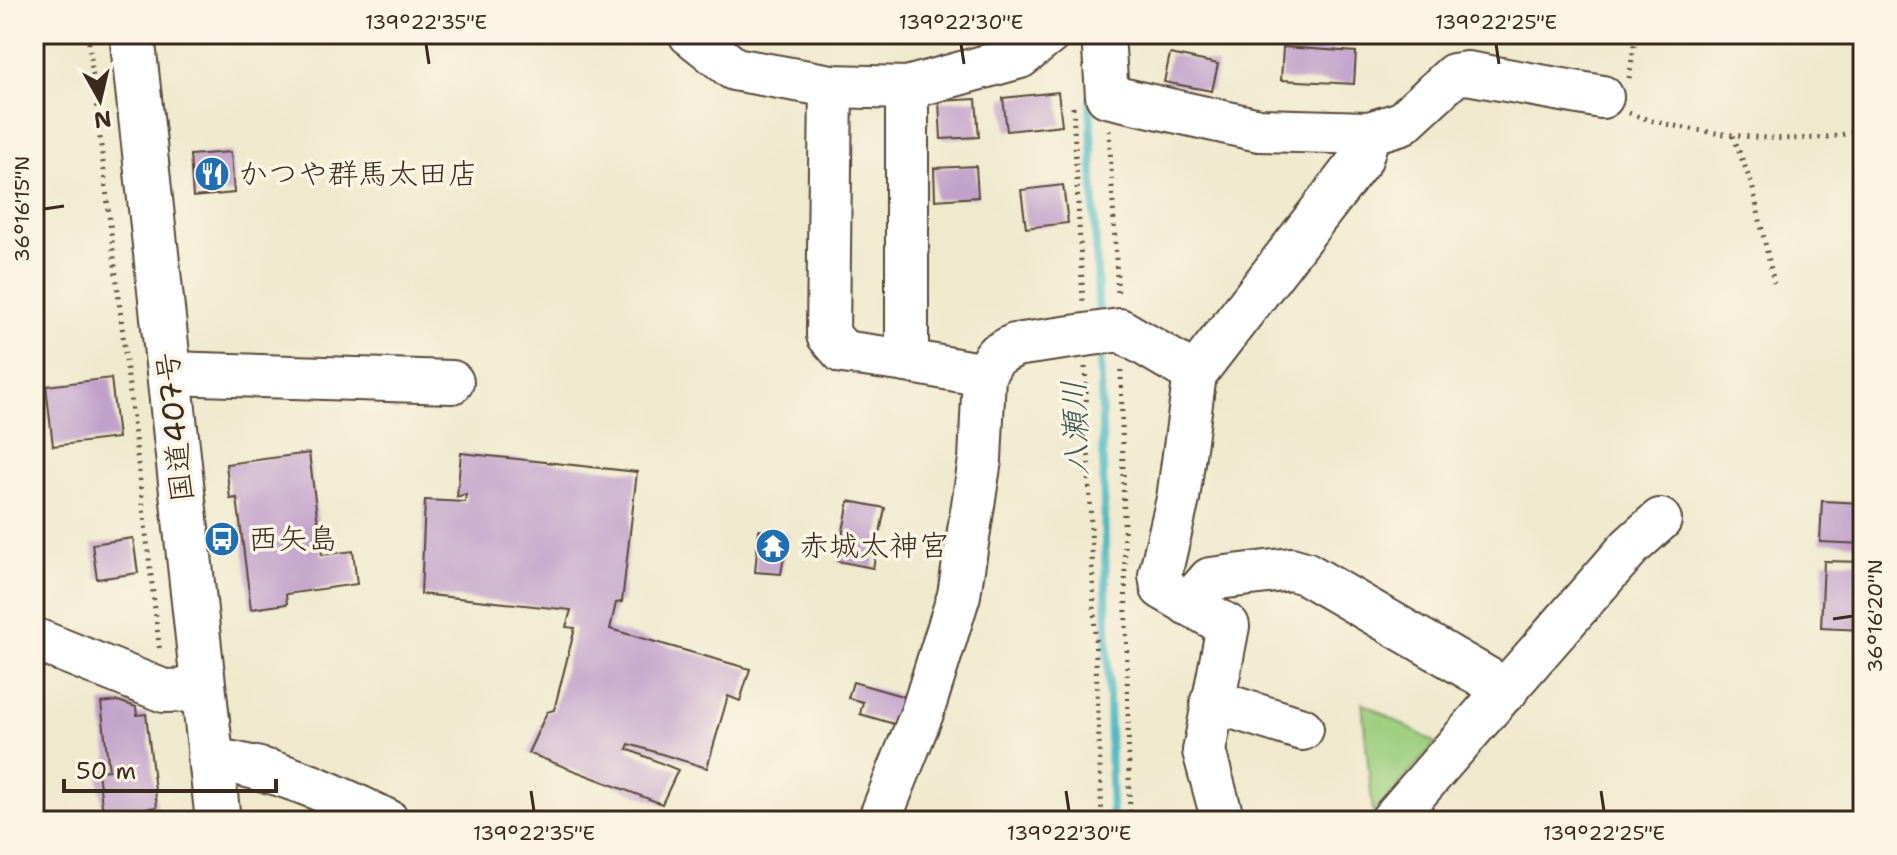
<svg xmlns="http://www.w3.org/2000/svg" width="1897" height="855" font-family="'Shantell Sans','Klee One',sans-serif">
<rect width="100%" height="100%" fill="#fcf5e5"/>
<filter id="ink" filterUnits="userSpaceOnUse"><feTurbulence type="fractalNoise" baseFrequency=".0125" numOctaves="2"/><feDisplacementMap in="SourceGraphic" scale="16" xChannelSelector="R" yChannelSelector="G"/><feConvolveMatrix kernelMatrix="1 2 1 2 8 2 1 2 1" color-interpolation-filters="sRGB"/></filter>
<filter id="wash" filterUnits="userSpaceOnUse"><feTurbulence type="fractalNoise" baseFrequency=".006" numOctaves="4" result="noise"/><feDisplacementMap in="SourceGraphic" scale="32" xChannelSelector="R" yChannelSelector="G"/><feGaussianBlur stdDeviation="1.8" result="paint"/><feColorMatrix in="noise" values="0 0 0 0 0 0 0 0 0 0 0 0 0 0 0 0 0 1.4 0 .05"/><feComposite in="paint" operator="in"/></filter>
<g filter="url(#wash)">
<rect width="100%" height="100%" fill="#efe9cd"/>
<polygon fill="#9acd7d" stroke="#6a7c4e" stroke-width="2" points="1362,702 1436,743 1373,814"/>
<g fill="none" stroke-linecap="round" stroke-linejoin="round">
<g stroke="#47b6c0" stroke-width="8">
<polyline points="1090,98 1099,320"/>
<polyline points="1100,346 1112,821"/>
</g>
</g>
<g id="blocks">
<g fill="#c1a1ca">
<polygon points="1283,47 1356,52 1354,84 1281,80"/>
<polygon points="1170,54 1218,64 1212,91 1164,82"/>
<polygon points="1058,92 1062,125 1007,131 1003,98"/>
<polygon points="976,99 979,137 941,139 939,101"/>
<polygon points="231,152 234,193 193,197 190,155"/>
<polygon points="976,166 978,197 935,200 934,168"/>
<polygon points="1063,185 1068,223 1026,228 1021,190"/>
<polygon points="111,378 118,438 53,446 46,386"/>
<polygon points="309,453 322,555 353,551 357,584 286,594 287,604 251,609 237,498 230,499 226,464"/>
<polygon points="461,453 637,472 622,602 616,603 610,629 750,669 740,701 728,696 707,768 629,744 627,749 678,770 662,804 528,753 547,712 554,710 575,628 566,627 571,610 421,594 425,500 465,502 466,494 457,497"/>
<polygon points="849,501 885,508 873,568 837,561"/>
<polygon points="1822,501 1863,503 1863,544 1820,542"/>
<polygon points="759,530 788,534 781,574 755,572"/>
<polygon points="133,538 138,573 97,579 92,544"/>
<polygon points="1824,561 1863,562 1863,630 1821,628"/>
<polygon points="853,682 909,698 901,726 860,714 863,702 848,698"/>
<polygon points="118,701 136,707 137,715 146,714 157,807 103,814 98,771 109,770 101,703"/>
</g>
</g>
</g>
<g filter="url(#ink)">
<use href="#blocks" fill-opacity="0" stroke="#564738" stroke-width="2"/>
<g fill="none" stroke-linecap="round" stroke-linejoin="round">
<defs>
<g id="minor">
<polyline points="690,34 734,69 831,86 907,88 1020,57 1049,34"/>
<polyline points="1103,34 1107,96 1259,130 1369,133 1402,123 1454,75 1467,73 1602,97"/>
<polyline points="831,86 828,335 843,352 907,361"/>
<polyline points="907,88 907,361 984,375"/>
<polyline points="169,373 452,382"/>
<polyline points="1188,604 1210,579 1291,569 1305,573 1507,690"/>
<polyline points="34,639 164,691 203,690"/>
<polyline points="1212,701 1302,729"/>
<path d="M209,759C280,769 325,790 388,821"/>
<polyline points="879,821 922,713 959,595 980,460 984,375 995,356 1015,345 1120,330 1195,374"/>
<polyline points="1223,821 1204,751 1228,626 1162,588 1160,575 1178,499 1195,374 1361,159 1369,133"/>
<polyline points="1391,821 1630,547 1660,520"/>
</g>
<polyline id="highway" points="132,34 218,821"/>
</defs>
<use href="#minor" stroke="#564738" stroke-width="46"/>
<use href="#highway" stroke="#564738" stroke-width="48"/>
<g stroke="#564738" stroke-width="5" stroke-dasharray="2 6" stroke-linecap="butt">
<polyline points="88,34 160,653"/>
<polyline points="1629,78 1636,34"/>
<polyline points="1073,107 1083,301"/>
<path d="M1629,113C1674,132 1822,152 1863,127"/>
<polyline points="1109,130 1118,296"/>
<polyline points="1733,136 1752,185 1774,283"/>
<polyline points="1085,367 1102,821"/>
<polyline points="1121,370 1130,821"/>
</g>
<use href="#minor" stroke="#fff" stroke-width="42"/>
<use href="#highway" stroke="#fff" stroke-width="44"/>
</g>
</g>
<path fill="none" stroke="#3b2a1e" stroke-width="3" d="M426,44L429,64M961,44L964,64M1496,44L1499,64M44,209L64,206M1833,619L1853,616M531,791L534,811M1066,791L1069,811M1601,791L1604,811"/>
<defs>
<symbol id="restaurant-disc" viewBox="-11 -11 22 22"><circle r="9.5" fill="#1f6fb2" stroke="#fcf5e5"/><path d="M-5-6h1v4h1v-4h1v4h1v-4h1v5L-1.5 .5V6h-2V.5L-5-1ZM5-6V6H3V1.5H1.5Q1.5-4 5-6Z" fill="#fff"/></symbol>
<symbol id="bus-disc" viewBox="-11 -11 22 22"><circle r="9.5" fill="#1f6fb2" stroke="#fcf5e5"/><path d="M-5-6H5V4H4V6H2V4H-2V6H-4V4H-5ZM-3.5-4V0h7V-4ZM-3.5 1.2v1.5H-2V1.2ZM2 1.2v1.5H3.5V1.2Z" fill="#fff"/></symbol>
<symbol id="temple-disc" viewBox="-11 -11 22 22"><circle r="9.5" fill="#1f6fb2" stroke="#fcf5e5"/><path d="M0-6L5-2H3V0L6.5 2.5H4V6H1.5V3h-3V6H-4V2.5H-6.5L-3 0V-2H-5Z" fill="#fff"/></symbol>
</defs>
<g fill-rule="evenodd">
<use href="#restaurant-disc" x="192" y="154" width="40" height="40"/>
<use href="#bus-disc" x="202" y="519" width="40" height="40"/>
<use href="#temple-disc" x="753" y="526" width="40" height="40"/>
</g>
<g text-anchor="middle" stroke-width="7" stroke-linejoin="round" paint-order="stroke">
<g font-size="30" fill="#3b2a1e" stroke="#fcf5e5" text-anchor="start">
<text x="238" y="184">かつや群馬太田店</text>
<text x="248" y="549">西矢島</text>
<text x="799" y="556">赤城太神宮</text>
</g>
<g font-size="30" fill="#3b2a1e" stroke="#fcf5e5">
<text transform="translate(175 427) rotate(-96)" y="10">国道407号</text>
</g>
<g font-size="32" font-style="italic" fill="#3f5b57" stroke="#fcf5e5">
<text transform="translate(1075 428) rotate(-92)" y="11">八瀬川</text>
</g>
</g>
<rect width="1897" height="855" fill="none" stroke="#fcf5e5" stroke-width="88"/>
<g transform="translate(100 100) rotate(172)" stroke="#fcf5e5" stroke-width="6" paint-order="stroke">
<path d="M0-6L14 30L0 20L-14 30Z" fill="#3b2a1e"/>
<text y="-12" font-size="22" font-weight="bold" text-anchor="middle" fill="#3b2a1e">N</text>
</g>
<path d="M64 779v12h212v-12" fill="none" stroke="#3b2a1e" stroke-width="4"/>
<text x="76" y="779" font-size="24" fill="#3b2a1e" stroke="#fcf5e5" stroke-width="6" paint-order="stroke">50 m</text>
<rect x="44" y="44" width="1809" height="767" fill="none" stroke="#3b2a1e" stroke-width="3"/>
<g font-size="20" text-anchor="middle" fill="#3b2a1e">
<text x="426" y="29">139°22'35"E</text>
<text x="961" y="29">139°22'30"E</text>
<text x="1496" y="29">139°22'25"E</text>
<text transform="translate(22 209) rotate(-90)" y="7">36°16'15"N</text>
<text transform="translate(1875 616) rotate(-90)" y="7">36°16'20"N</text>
<text x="534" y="840">139°22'35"E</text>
<text x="1069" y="840">139°22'30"E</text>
<text x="1604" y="840">139°22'25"E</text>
</g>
</svg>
